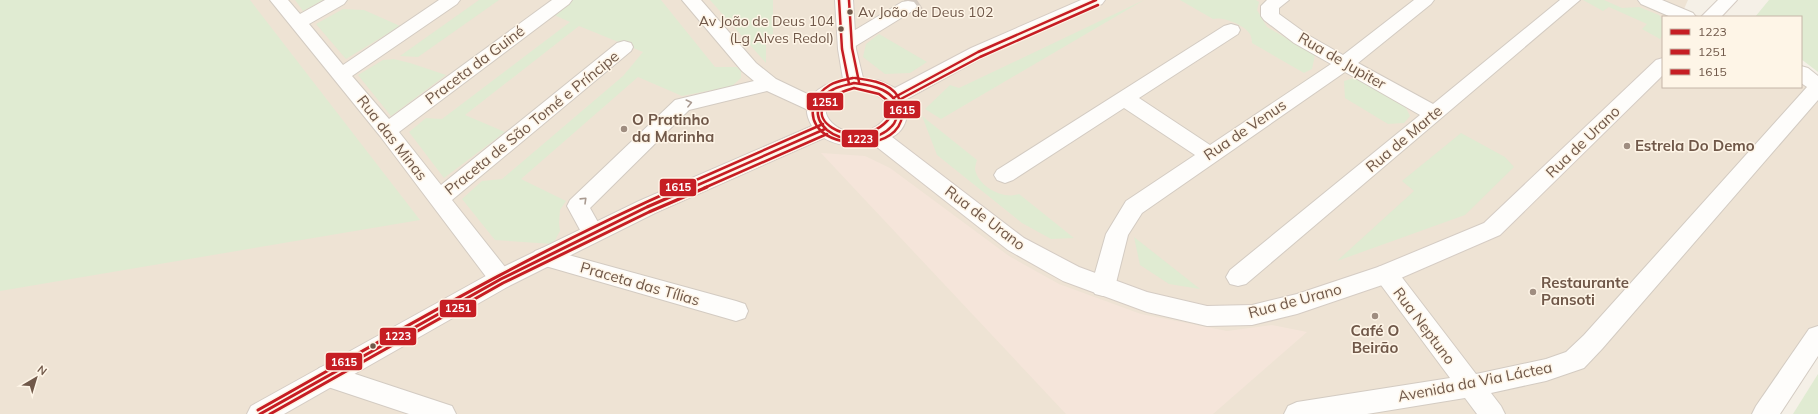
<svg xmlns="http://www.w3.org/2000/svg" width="1818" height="414" font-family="Mulish,sans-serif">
<rect width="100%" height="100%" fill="#f5f0e7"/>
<polygon fill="#eee3d4" points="232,0 1688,0 1684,9 1700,17 1663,17 1663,87 1801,87 1801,66 1818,82 1818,353 1775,414 0,414 0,259"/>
<polygon fill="#f5e5da" points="821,153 865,156 890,168 1009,256 1059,284 1141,314 1227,331 1272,325 1307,332 1213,414 1066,414"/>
<g fill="#e0ebd2">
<polygon points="0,0 250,0 420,220 0,291"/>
<polygon points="295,0 323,0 303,11"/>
<polygon points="479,0 499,0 418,57 400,56"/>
<polygon points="573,0 661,0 715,67 737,67 741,71 741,78 732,86 682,96 638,77 521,179 566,201 560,210 559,223 560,231 553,244 495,240 462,199 482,181 502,179 623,76 643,52 579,26 465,115 505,132 444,178 409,132 426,118 442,119 570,22 554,15"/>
<polygon points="710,0 773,0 773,34 766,35 766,63"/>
<polygon points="1144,0 941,119 925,109 950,85 959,88"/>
<path d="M1180,0H1256L1259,2L1257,10L1267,27L1315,55L1312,69L1304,73L1252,43C1252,40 1251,36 1250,34C1245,25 1222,16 1213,19Z"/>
<polygon points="1583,0 1604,0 1622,8 1639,7 1659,15 1663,20 1663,34 1660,39 1642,29 1647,24 1609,7 1603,11"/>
<polygon points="1769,0 1818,0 1818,72 1801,59 1801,17 1755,17"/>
<polygon points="343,9 364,10 400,26 346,59 316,24"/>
<polygon points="879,34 927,62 910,73 885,74 863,57 866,44"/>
<polygon points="394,59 410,63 446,75 391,116 358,75 383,60"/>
<polygon points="1357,77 1404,104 1410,116 1404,123 1388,124 1345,98 1344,81"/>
<path d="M922,116L977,160C976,163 975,167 975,169C978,187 1004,200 1019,194L1074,238L1051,239L1022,223L937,155Z"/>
<polygon points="1461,133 1505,157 1514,167 1465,215 1337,261 1414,191 1402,181"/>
<polygon points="1134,237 1200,289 1169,284 1140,265"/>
<polygon points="1818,374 1818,414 1793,414"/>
</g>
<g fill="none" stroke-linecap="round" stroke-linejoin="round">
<polyline stroke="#d4cac0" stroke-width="20" stroke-dasharray="20 10" stroke-linecap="butt" points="908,6 917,0"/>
<defs>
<g id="street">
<polygon points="270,0 288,0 300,14 325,0 347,0 344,4 309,24 343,65 439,0 460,0 457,4 352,76 389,119 552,0 572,0 569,4 399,132 441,185 617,43 624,41 631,43 633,47 631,51 452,200 509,272 513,279 509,286 501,288 493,286 380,136"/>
<polygon points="682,0 701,0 756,63 776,79 824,102 827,107 824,112 817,114 767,91 689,110 590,208 604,233 601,239 593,242 585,239 567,206 570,200 675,100 754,81 742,71"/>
<polygon points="1267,0 1289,0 1279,8 1279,14 1308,35 1343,55 1414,0 1434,0 1431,4 1358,63 1433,104 1560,0 1580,0 1246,284 1238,286 1230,284 1226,277 1230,270 1420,115 1345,72 1142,213 1128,235 1115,287 1111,294 1103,296 1095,294 1091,287 1106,234 1126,201 1195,155 1124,108 1013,180 1005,183 997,180 994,175 997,170 1224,26 1231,24 1238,26 1240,30 1238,34 1139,98 1210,145 1331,64 1294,43 1264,20 1261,16 1261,6"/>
<polygon points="1638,0 1662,0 1693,13 1696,17 1671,17 1641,4"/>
<polygon points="908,1 914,2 917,6 914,10 854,47 847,49 840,47 838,43 840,39 902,2"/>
<polygon points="1801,66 1808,68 1818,76 1818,100 1602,349 1584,368 1546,381 1491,393 1501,406 1505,414 1477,414 1465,398 1367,414 1284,414 1288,406 1297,402 1450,378 1378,281 1374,274 1378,267 1386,265 1394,267 1476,374 1546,359 1566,352 1584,335 1807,87 1801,83"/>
<polygon points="543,248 736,301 745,304 748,311 745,318 736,321 535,263 531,257 535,251"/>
<polygon points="1818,326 1818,356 1780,414 1752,414 1756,406 1809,329"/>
<polygon points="328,365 452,406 456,414 409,414 319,384 315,376 319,368"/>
</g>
<g id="secondary">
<path d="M835,0H853L856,49L863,78L880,81L895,88L971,48L1081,0H1105L1102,4L985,56L905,100C910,114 906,130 892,137L1024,238L1079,267L1147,292L1207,306L1252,305L1297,294L1378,267L1484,223L1656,60L1663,58V75L1500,235L1394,281L1297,314L1252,325L1207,326L1147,312L1063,281L1008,250L873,144C856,147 839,147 824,138L655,213L509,286L284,414H247L251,406L493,272L639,201L812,126C796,99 820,85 843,79L838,49ZM854,89C927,99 864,154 832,123C814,105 839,93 854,89Z"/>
<polygon points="1718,0 1737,0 1721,17 1701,17"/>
</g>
</defs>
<use href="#street" stroke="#d3cbc2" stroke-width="2"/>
<use href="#secondary" stroke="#d5ccc4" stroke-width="2"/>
<use href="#street" fill="#fefdfb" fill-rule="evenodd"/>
<use href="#secondary" fill="#fefdfb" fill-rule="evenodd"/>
<defs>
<g id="bus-1-far1">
<path d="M854,83C871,85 899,90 897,112C897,117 896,122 892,126C878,142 844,144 827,130C812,117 816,97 834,89C840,86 847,85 854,83Z"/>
<polyline points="895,97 978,52 1096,0"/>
<polyline points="691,188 825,129"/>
</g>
<polyline id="bus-1" points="260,414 501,279 647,207 693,187"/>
<g id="bus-2-far1">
<polyline points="839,0 842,49 849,84"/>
<path d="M854,88L879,94L891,103L893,113C862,164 775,110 854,88Z"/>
<polyline points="897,101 980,57 1098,5"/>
<polyline points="704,188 827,134"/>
</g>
<polyline id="bus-2" points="270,414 503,283 649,212 707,187"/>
<g id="bus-3-far1">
<polyline points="849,0 852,48 859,82"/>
<path d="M853,78C845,80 837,81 830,85C813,95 806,116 821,131C843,151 907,148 902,108C901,100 897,93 890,88C880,81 867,80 855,78"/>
<polyline points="678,188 823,124"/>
</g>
<path id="bus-3" d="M258,410C397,332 534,251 680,187"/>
</defs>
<use href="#bus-1-far1" stroke="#fef5e7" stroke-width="5"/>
<use href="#bus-1" stroke="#fef5e7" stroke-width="6"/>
<use href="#bus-2-far1" stroke="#fef5e7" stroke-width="5"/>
<use href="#bus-2" stroke="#fef5e7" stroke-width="6"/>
<use href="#bus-3-far1" stroke="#fef5e7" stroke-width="5"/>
<use href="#bus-3" stroke="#fef5e7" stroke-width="6"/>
<use href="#bus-1-far1" stroke="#c61d23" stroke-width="2.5"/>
<use href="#bus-1" stroke="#c61d23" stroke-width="3"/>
<use href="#bus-2-far1" stroke="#c61d23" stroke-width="2.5"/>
<use href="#bus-2" stroke="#c61d23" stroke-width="3"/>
<use href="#bus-3-far1" stroke="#c61d23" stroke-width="2.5"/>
<use href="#bus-3" stroke="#c61d23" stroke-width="3"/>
</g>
<defs><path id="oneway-chevron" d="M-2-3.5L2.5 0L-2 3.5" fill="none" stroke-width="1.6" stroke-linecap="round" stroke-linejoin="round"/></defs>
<g stroke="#a99a90">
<use href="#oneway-chevron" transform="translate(689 103) rotate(-14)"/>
<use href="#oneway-chevron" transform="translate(584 200) rotate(-44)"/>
</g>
<g fill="#705849" stroke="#fef5e7" stroke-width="1.5">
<circle cx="850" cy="12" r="3.5"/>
<circle cx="841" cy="29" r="3.5"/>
<circle cx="373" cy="346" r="3.5"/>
</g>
<g fill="#9f8d80" stroke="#fef5e7" stroke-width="1.5">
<circle cx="624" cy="129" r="4"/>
<circle cx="1627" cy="146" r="4"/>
<circle cx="1533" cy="292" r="4"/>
<circle cx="1375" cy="316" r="4"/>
</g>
<g text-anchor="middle" stroke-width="3" stroke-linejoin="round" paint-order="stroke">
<g font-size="14" fill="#705849" stroke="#fef5e7" text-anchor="start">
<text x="858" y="17">Av João de Deus 102</text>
<text x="834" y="26" text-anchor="end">Av João de Deus 104<tspan x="834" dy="17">(Lg Alves Redol)</tspan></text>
</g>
<g font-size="15" fill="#705849" stroke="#fef5e7">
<text transform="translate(1342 61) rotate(30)" y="5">Rua de Jupiter</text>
<text transform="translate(475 65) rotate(-37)" y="5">Praceta da Guiné</text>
<text transform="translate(532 123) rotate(-39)" y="5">Praceta de São Tomé e Príncipe</text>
<text transform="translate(1245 130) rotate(-34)" y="5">Rua de Venus</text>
<text transform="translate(392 138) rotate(52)" y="5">Rua das Minas</text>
<text transform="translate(1404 139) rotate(-40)" y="5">Rua de Marte</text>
<text transform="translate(1583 142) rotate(-44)" y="5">Rua de Urano</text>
<text transform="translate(985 218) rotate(37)" y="5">Rua de Urano</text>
<text transform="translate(640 284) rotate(16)" y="5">Praceta das Tílias</text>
<text transform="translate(1295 301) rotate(-15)" y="5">Rua de Urano</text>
<text transform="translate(1424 326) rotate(53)" y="5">Rua Neptuno</text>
<text transform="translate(1475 382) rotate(-11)" y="5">Avenida da Via Láctea</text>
</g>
<g font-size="15" font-weight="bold" fill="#705849" stroke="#fef5e7" text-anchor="start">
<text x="632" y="125">O Pratinho<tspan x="632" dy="17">da Marinha</tspan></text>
<text x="1635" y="151">Estrela Do Demo</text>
<text x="1541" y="288">Restaurante<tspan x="1541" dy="17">Pansoti</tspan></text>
<text x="1375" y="336" text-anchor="middle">Café O<tspan x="1375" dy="17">Beirão</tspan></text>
</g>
</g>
<g stroke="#fef5e7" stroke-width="1.5">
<rect x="806" y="92" width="38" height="19" rx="4" fill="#c61d23"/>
<rect x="883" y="100" width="38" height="19" rx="4" fill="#c61d23"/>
<rect x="841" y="129" width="38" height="19" rx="4" fill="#c61d23"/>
<rect x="659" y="178" width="38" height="19" rx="4" fill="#c61d23"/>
<rect x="439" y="299" width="38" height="19" rx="4" fill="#c61d23"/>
<rect x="379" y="327" width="38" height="19" rx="4" fill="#c61d23"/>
<rect x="325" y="352" width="38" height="19" rx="4" fill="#c61d23"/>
</g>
<g font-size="11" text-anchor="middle" font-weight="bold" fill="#fff">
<text x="825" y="106">1251</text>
<text x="902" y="114">1615</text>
<text x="860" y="143">1223</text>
<text x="678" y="191">1615</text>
<text x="458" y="312">1251</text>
<text x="398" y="340">1223</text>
<text x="344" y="366">1615</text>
</g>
<rect x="1662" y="16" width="140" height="72" fill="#fef5e7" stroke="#c5b6a8"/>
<rect x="1670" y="29" width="20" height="6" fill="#c61d23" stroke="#c5b6a8"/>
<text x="1698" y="36" font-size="12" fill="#705849">1223</text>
<rect x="1670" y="49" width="20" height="6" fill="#c61d23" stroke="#c5b6a8"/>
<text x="1698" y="56" font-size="12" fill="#705849">1251</text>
<rect x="1670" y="69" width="20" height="6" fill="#c61d23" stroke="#c5b6a8"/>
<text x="1698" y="76" font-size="12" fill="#705849">1615</text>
<g transform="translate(36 378) rotate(38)" stroke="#fef5e7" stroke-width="3" paint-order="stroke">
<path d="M0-3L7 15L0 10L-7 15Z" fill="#705849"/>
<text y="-6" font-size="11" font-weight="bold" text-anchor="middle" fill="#705849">N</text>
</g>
</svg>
